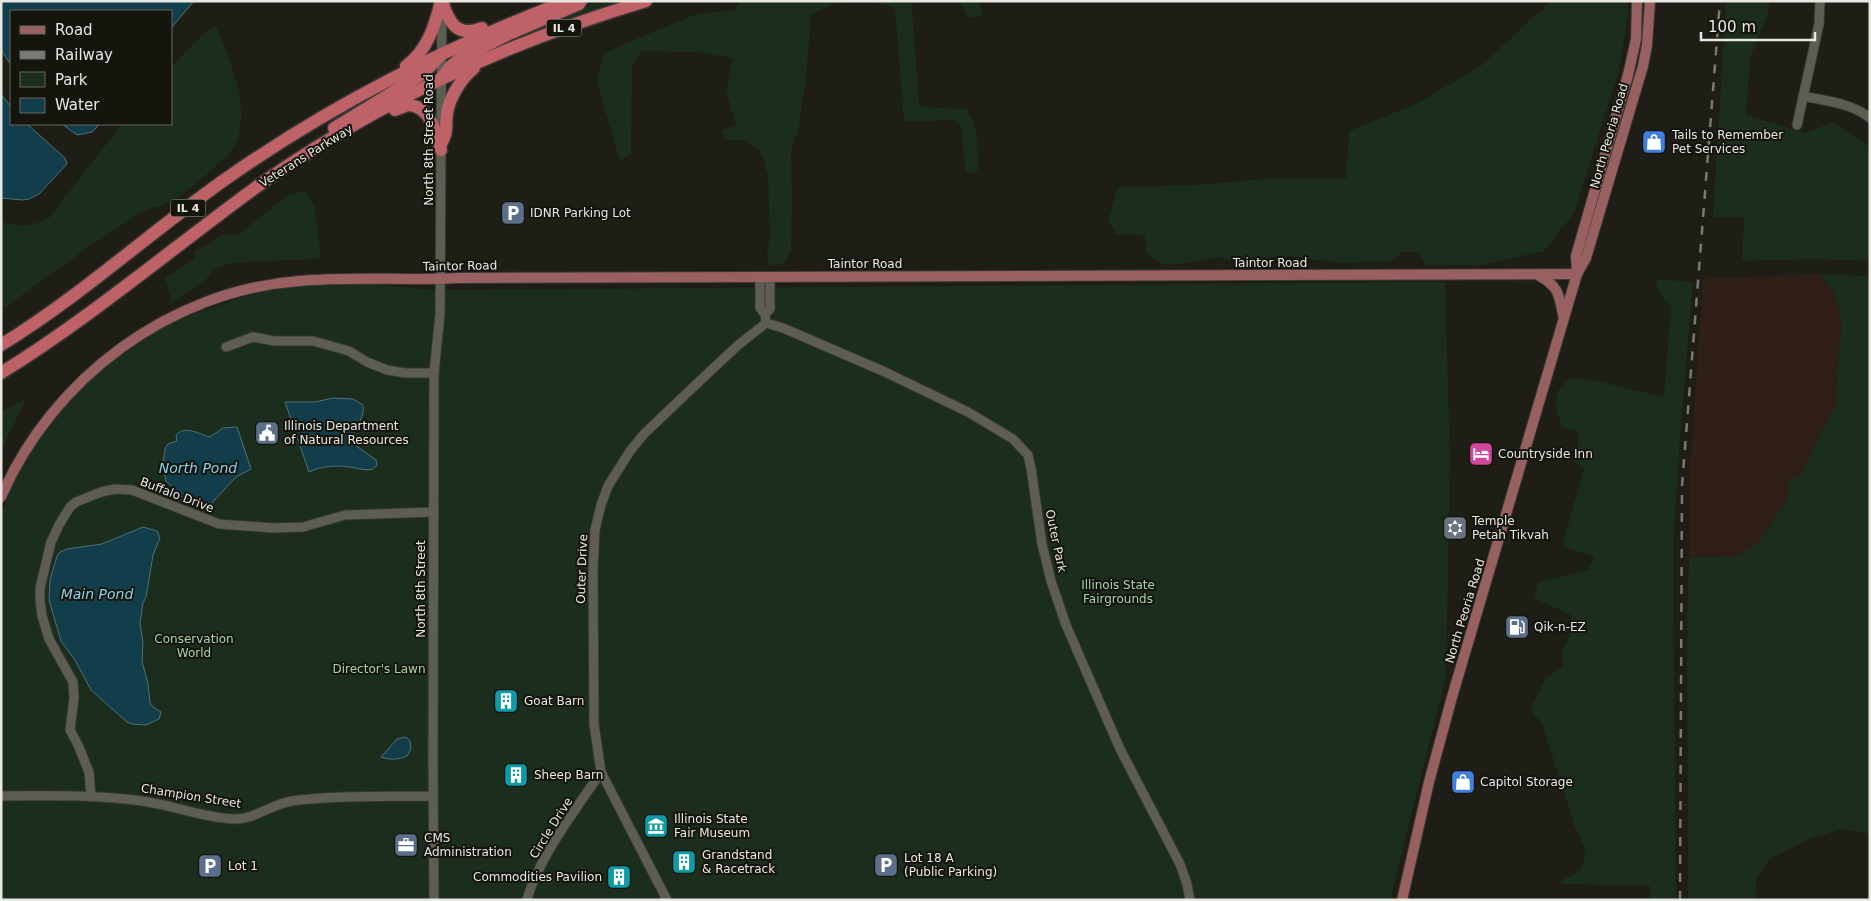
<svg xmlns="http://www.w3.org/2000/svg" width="1871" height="901" font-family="'DejaVu Sans',sans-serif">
<rect width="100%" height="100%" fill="#1e1d16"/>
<polygon fill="#301f17" points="1818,274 1832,289 1842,321 1838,358 1835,408 1820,433 1802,473 1789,480 1786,501 1759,542 1735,557 1689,556 1689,483 1703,279"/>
<g fill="#1b2d1d">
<polygon points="597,1 624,1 544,28 503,45 502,42"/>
<path d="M740,1H759L760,3L768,1H916L912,6L919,105L936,108L967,109C979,131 978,146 978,170L974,173H966L961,127L953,120L904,122L895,8L871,1L833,4L811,15L806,78L799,126L791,151L792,197L791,251L784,264L769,265L767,253L770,236L768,175L761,153L746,140L724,141L722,130L736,125L726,91L733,58L695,52L642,51L632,65L631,153L620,161L596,80L605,53L643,36L697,14L735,10Z"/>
<polygon points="960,1 980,1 982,16 968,18"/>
<polygon points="1551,1 1627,1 1628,15 1619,70 1574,213 1544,251 1482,265 1426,265 1419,253 1402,252 1392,261 1341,263 1279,255 1262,262 1241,263 1217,257 1183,264 1161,264 1146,253 1145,235 1116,234 1108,219 1118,187 1192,185 1264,179 1346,179 1349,131 1416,104 1482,65"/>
<polygon points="1726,1 1771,1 1768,13 1750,58 1746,115 1805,133 1834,122 1870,147 1870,261 1813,259 1742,261 1744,217 1713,217"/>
<path d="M216,26C230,60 253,110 234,147C226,161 183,195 168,203C161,207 153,207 146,210C132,217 118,228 104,237C70,259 39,284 5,307L1,305V222C21,227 29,227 48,219L122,124H171V68L201,36Z"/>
<polygon points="306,191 315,208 321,257 314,259 233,263 214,269 203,283 172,302 165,277 195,259 195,250 207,246 221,235 240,234 285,197 291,194"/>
<polygon points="1818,274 1870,276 1870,834 1843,829 1811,838 1770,859 1756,879 1757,900 1688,900 1687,623 1689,557 1735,557 1759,542 1786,501 1789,480 1802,473 1820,433 1835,408 1838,358 1842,321 1832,289"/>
<path d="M1657,279L1693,282L1680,436L1673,549L1676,900H1650V886L1558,884L1566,878L1581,870L1586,850L1575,827L1542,724L1530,709L1547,677L1563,667V650L1569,638L1571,615L1534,598L1538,583L1588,570L1595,557L1562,546L1584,469L1573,461L1579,438L1576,431L1562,427L1556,409L1557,392L1569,379H1587L1664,397L1671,306C1664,298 1654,291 1657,279Z"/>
<path d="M1445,282L1450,456L1446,678L1390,900H1V516C25,441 79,380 144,340C152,335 160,328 169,324C182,318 195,314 208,309C239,297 271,288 304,285C346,282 390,285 432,290Z"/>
<polygon points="27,398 1,450 1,412"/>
</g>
<g fill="#123d4a" stroke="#527078">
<polygon points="1,1 194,1 171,28 171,11 11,11 11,65 1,50"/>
<polygon points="1,94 11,107 11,124 27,124 65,158 67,164 39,194 29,199 22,200 1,198"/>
<polygon points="62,124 100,124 92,132 77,135"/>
<path d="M333,398L353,399L363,405C365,416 357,426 352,436L355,445L376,460L377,465L373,469C365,471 357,468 349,467C336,465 321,466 309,472L285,402H315Z"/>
<path d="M237,427L251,469L236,477L210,505L209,503L202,505H196L184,499L166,481L164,472L162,471L161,467C166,459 162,451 168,444L177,441L176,435C185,425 199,434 210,437L223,428Z"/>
<polygon points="143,527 157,531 160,538 153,555 146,597 143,603 140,623 143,643 142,661 148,684 150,703 153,707 161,712 159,719 146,725 132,724 127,722 91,690 75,660 61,641 49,600 50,580 57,556 60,552 67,549 102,544"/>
<path d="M406,737L410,741L411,749L407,756C398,760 391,760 381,757L397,739Z"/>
</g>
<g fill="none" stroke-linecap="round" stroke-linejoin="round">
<defs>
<g id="minor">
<path d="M1803,96C1826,101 1852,103 1870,118"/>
<polyline points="441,125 442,10"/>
<polyline points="1797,125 1819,24 1820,1"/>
<polyline points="765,314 770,309 770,277"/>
<polyline points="766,323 783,328 885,372 968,412 1013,439 1028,455 1031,468 1042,544 1051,581 1066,625 1120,749 1180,864 1187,884 1190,900"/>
<polyline points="226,347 253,337 274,341 313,341 349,351 367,362 387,370 406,373 434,373"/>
<path d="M1,796C48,796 95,794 142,801C173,805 203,818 235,819C255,819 272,804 292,801C337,795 388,797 433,796"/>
<polyline points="91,796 89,772 78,745 70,730 74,698 73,682 49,639 42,616 40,600 40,588 51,542 59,525 70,507 76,502 101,492 115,489 132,490 219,524 273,528 303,527 345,515 434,512"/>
<polyline points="434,900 433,762 434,373 440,314 441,145"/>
<path d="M527,900C538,858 577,808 601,772"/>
<polyline points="667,900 601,772 594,724 593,570 595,530 601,505 608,486 630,451 644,434 687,393 737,346 766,323 765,314 760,308 760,277"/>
</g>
<g id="major">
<polyline points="1577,273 1576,256 1628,75 1636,39 1637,1"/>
<path d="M1538,275C1558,286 1559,293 1563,315"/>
<path d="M1,497C52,379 169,291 299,281C351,276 405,281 458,278L1577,274"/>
<polyline points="1402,900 1429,782 1452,697 1577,274 1586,258 1643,66 1647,45 1650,1"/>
</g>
<g id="highway">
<path d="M442,1C449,23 457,38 482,28"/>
<path d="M406,66C428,50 435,25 441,1"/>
<polyline points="442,77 451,66 458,60 509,34 579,4 581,1"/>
<path d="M395,110L408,105C431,106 435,132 441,150"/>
<polyline points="334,128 424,73 439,57"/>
<path d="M441,144C449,129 445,128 447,113C450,96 461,79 474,68"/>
<path d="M1,345C79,297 146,236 220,183C330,105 442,49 567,1"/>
<path d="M1,373C90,318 170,250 255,188C373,104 508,42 646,1"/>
</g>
</defs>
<use href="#minor" stroke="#393834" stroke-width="11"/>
<use href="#major" stroke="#393834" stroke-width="12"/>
<use href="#highway" stroke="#393834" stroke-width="15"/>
<use href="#minor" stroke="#5e5d54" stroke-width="9"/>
<use href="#major" stroke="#986060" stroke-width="10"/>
<use href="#highway" stroke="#bf6268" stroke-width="12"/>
<polyline stroke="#7a7973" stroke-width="2.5" stroke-dasharray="9 9" stroke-linecap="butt" points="1680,900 1682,486 1720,1"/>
</g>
<defs>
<symbol id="shop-square" viewBox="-11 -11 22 22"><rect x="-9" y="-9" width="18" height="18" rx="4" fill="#3f7fe0" stroke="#15140d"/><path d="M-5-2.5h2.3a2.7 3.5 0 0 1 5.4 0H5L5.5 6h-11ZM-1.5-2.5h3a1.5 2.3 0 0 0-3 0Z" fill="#fff"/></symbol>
<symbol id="parking-square" viewBox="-11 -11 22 22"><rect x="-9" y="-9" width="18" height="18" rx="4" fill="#5c6f8a" stroke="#15140d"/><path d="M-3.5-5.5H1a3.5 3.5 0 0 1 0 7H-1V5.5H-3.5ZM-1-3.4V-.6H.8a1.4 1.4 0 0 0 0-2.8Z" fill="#fff"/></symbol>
<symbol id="civic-square" viewBox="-11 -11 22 22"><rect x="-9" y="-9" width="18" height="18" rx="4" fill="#5c6f8a" stroke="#15140d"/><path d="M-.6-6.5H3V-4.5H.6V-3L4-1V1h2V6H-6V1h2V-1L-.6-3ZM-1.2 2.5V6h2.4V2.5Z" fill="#fff"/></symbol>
<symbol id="hotel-square" viewBox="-11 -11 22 22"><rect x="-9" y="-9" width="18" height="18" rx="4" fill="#d1479c" stroke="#15140d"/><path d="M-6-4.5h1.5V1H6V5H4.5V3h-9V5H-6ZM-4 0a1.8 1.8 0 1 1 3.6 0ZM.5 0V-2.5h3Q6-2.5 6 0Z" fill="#fff"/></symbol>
<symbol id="synagogue-square" viewBox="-11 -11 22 22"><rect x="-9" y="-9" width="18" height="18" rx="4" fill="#6b7280" stroke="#15140d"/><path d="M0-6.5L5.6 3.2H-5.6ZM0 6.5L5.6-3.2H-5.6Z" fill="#fff"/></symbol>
<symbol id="fuel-square" viewBox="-11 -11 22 22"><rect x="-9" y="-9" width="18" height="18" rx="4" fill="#5c6f8a" stroke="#15140d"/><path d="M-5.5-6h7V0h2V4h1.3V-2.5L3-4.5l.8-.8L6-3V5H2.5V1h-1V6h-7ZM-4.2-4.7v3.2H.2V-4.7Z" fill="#fff"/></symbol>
<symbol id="building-square" viewBox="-11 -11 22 22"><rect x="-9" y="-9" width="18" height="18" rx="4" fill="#0f9aa8" stroke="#15140d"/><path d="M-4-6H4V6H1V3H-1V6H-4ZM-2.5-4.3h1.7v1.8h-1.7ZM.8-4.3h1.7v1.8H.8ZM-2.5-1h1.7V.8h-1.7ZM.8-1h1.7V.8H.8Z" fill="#fff"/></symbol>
<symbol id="museum-square" viewBox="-11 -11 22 22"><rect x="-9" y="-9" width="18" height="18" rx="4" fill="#0f9aa8" stroke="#15140d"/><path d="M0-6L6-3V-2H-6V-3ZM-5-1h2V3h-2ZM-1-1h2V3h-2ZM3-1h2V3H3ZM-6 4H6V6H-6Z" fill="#fff"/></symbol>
<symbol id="office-square" viewBox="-11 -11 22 22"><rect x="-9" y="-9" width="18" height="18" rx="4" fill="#5c6f8a" stroke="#15140d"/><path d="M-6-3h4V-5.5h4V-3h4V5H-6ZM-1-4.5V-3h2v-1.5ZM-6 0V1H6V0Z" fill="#fff"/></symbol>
</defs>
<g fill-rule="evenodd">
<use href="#shop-square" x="1640" y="128" width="28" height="28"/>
<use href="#parking-square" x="499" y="199" width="28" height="28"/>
<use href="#civic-square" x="253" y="419" width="28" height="28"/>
<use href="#hotel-square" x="1467" y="440" width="28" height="28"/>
<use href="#synagogue-square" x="1441" y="514" width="28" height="28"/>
<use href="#fuel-square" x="1503" y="613" width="28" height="28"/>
<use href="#building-square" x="492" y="687" width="28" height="28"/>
<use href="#building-square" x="502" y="761" width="28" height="28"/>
<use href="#shop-square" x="1449" y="768" width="28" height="28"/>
<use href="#museum-square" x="642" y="812" width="28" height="28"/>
<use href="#office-square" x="392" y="831" width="28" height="28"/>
<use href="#building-square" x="670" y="848" width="28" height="28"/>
<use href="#parking-square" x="872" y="851" width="28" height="28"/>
<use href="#parking-square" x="196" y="852" width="28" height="28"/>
<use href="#building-square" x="605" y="863" width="28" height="28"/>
</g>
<g text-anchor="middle" stroke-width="4" stroke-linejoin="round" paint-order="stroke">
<g fill="#15140d" stroke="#a9a8a2" stroke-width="1">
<rect x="546.5" y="19.5" width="35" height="17" rx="4"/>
<rect x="170.5" y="199.5" width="35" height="17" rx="4"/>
</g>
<g font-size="11" font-weight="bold" fill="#e8e7e2">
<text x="564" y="32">IL 4</text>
<text x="188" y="212">IL 4</text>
</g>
<g font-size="12" fill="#e8e7e2" stroke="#15140d" text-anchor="start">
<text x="1672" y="139">Tails to Remember<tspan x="1672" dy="14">Pet Services</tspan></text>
<text x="530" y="217">IDNR Parking Lot</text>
<text x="284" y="430">Illinois Department<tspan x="284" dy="14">of Natural Resources</tspan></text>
<text x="1498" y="458">Countryside Inn</text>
<text x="1472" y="525">Temple<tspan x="1472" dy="14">Petah Tikvah</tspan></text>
<text x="1534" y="631">Qik-n-EZ</text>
<text x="524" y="705">Goat Barn</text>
<text x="534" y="779">Sheep Barn</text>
<text x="1480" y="786">Capitol Storage</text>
<text x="674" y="823">Illinois State<tspan x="674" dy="14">Fair Museum</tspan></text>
<text x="424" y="842">CMS<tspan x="424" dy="14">Administration</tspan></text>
<text x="702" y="859">Grandstand<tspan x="702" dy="14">&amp; Racetrack</tspan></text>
<text x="904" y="862">Lot 18 A<tspan x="904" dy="14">(Public Parking)</tspan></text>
<text x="228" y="870">Lot 1</text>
<text x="602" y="881" text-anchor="end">Commodities Pavilion</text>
</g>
<g font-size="12" fill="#e8e7e2" stroke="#15140d">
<text transform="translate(1609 136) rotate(-74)" y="4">North Peoria Road</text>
<text transform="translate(429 140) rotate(-90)" y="4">North 8th Street Road</text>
<text transform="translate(306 156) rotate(-32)" y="4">Veterans Parkway</text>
<text x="1270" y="267">Taintor Road</text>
<text x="865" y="268">Taintor Road</text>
<text transform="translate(460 266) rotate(-1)" y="4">Taintor Road</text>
<text transform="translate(177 495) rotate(21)" y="4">Buffalo Drive</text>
<text transform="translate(1056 541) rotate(78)" y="4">Outer Park</text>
<text transform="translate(582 569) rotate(-88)" y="4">Outer Drive</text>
<text transform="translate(421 589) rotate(-90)" y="4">North 8th Street</text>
<text transform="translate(1465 611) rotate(-73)" y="4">North Peoria Road</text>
<text transform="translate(191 796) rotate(9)" y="4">Champion Street</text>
<text transform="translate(551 828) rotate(-58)" y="4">Circle Drive</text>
</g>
<g font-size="12" fill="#a4d6a9" stroke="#15140d">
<text x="1118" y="589">Illinois State<tspan x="1118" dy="14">Fairgrounds</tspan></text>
<text x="194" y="643">Conservation<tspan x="194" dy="14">World</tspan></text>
<text x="379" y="673">Director's Lawn</text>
</g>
<g font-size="14" font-style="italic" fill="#89d3eb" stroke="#15140d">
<text x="198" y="473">North Pond</text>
<text x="97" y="599">Main Pond</text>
</g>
</g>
<rect width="1871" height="901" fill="none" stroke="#e8e7e2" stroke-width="5"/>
<rect x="10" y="10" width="162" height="115" fill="#15140d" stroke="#696862"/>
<rect x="20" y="26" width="25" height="8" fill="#986060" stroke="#696862"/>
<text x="55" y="35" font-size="15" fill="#e8e7e2">Road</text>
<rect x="20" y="51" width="25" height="8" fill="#7a7973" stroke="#696862"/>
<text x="55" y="60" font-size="15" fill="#e8e7e2">Railway</text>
<rect x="20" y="72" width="25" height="15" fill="#1b2d1d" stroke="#696862"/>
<text x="55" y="85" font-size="15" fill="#e8e7e2">Park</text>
<rect x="20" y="98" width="25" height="15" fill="#123d4a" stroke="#696862"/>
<text x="55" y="110" font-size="15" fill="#e8e7e2">Water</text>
<path d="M1701 32v8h114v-8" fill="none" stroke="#e8e7e2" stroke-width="2.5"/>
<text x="1708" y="32" font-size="15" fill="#e8e7e2" stroke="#15140d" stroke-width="4" paint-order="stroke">100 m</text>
</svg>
